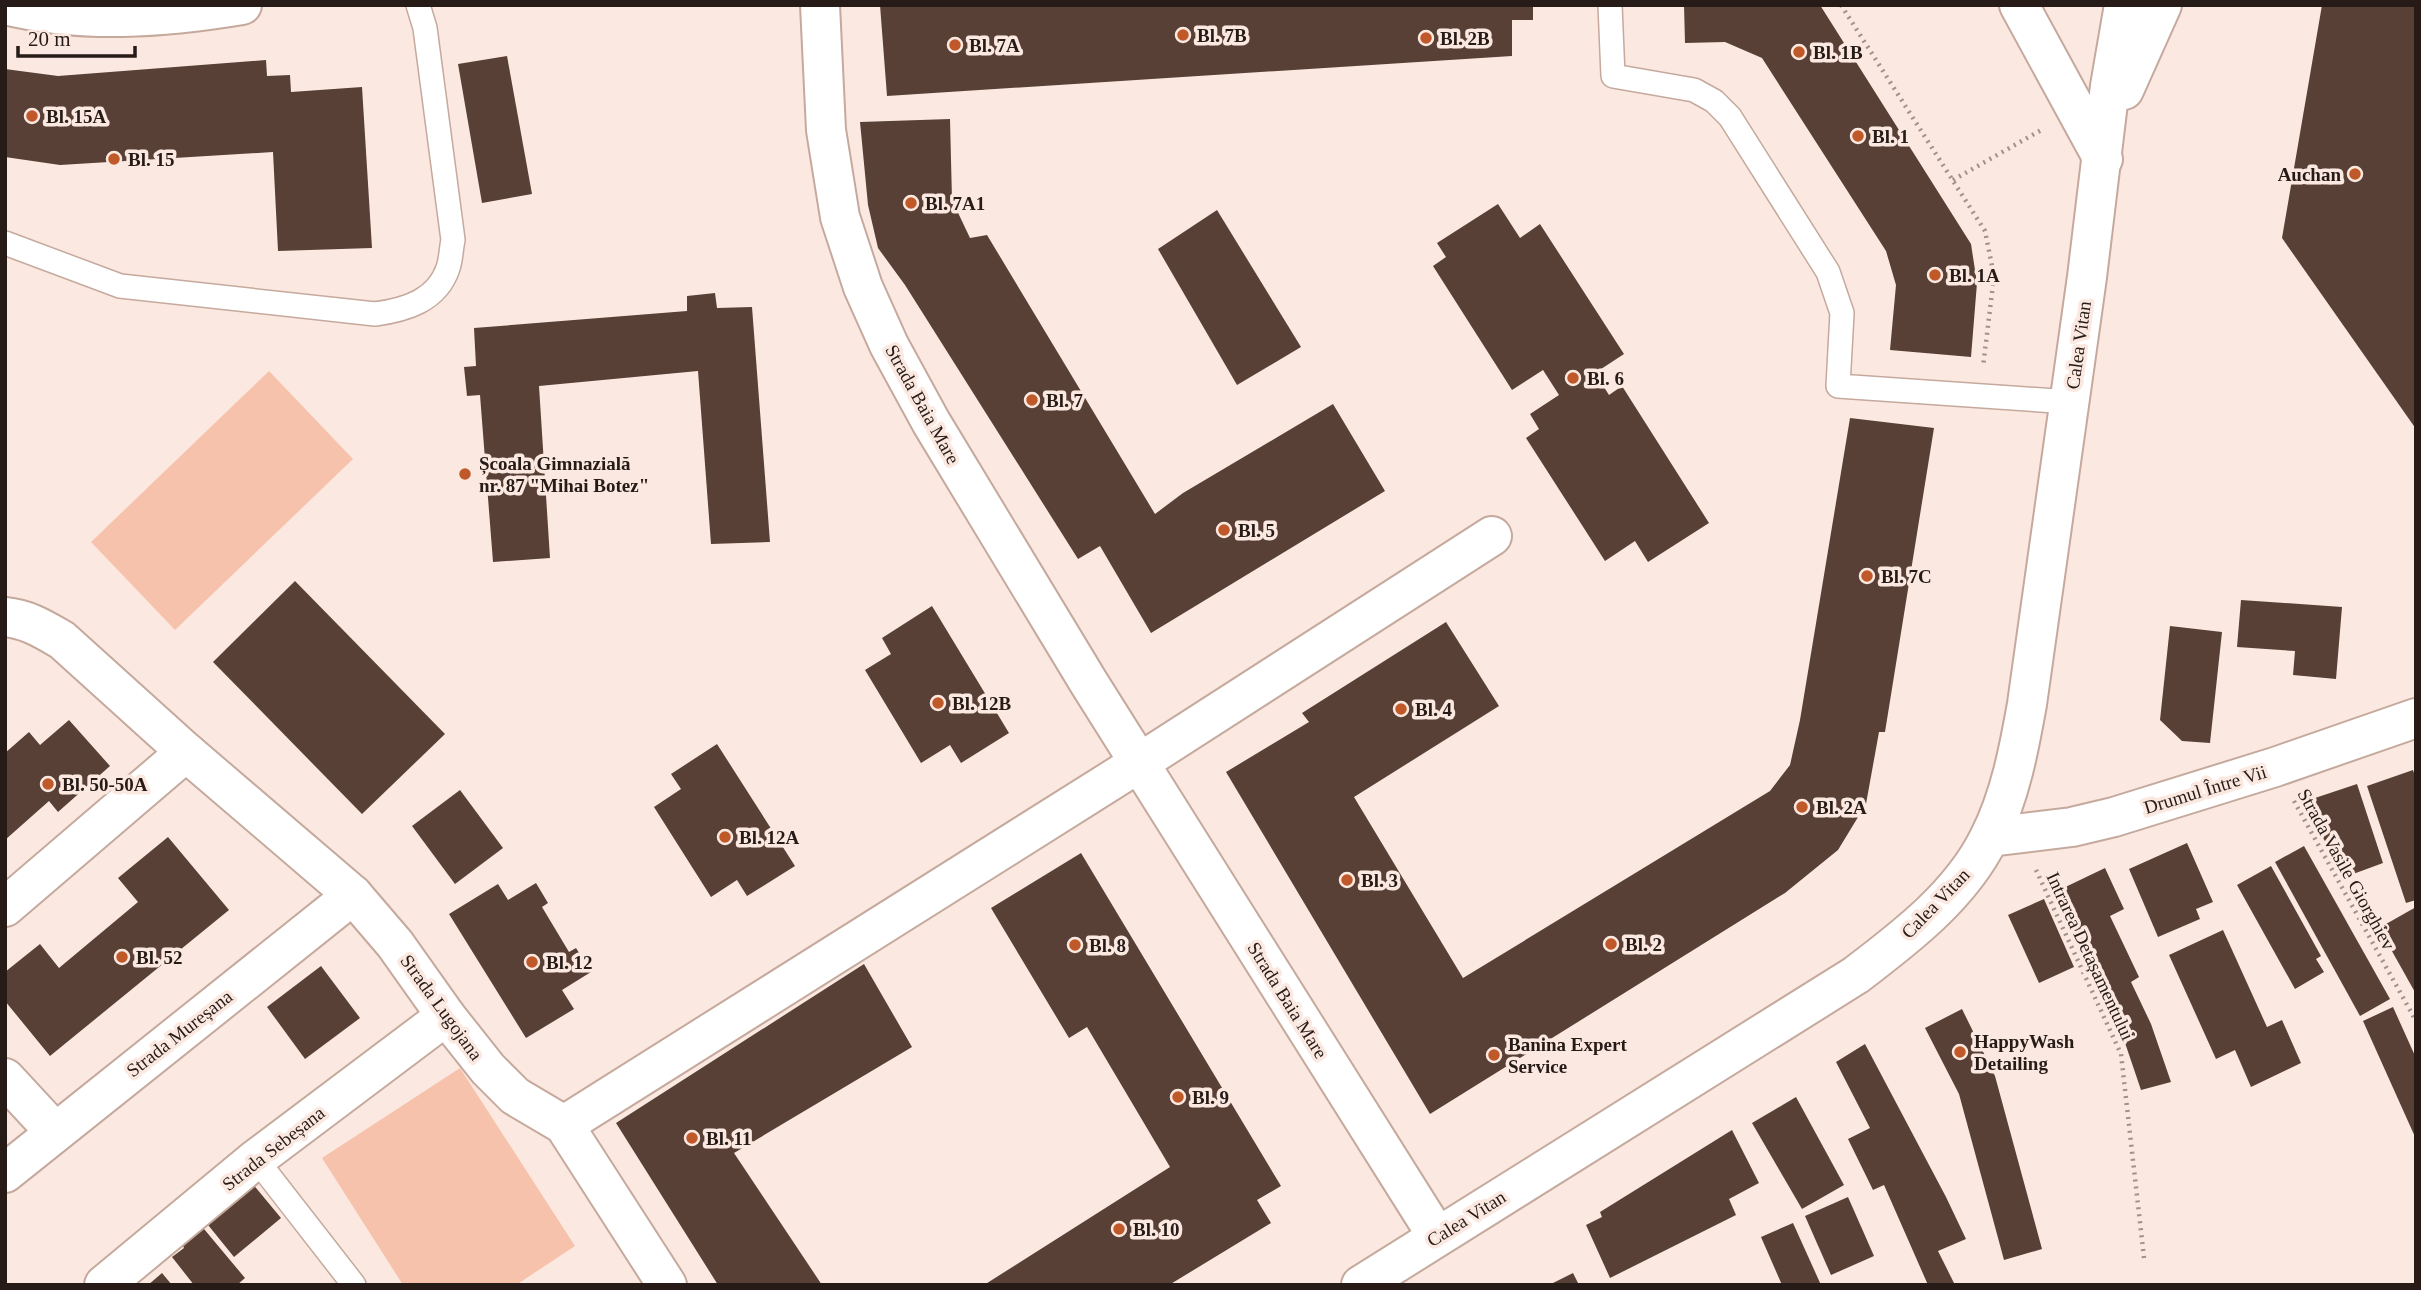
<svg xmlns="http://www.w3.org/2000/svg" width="2421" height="1290" font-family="Georgia,serif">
<rect width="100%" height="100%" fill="#fbe9e1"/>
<g fill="#f7c2ac">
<polygon points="269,371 353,459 175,630 91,542"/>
<polygon points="460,1068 575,1246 516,1285 403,1285 322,1158"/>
</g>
<g fill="#584036">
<polygon points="880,5 1533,5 1533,20 1512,20 1512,56 887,96"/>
<polygon points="1684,5 1820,5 1971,244 1977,283 1971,357 1890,350 1896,285 1886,251 1762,58 1725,42 1685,43"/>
<polygon points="2322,5 2416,5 2416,429 2282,238"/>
<polygon points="507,56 532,194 482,203 458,64"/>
<polygon points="266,60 267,76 290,75 291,92 362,87 372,248 278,251 273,152 60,165 5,157 5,69 58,76"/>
<polygon points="950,119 952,200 970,238 987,235 1155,514 1183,493 1333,404 1385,491 1151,633 1100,546 1078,559 905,285 878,248 868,205 860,122"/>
<polygon points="1498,204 1520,238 1540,224 1624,354 1595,373 1609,395 1622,386 1709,523 1648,562 1635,541 1605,561 1526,438 1539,429 1530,414 1559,395 1543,370 1512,390 1433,266 1446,257 1437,243"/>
<polygon points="1217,210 1301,347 1237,385 1158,249"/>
<polygon points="715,293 717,308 752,307 770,542 711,544 698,371 539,386 550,558 493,562 480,395 467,396 464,367 476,366 474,328 687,311 687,296"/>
<polygon points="1850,418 1934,428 1885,732 1879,732 1866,804 1838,850 1785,893 1430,1114 1226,772 1309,722 1302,713 1446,622 1499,706 1354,797 1463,978 1770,791 1790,765 1800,720"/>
<polygon points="295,581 445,734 362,814 213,662"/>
<polygon points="2241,600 2342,607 2336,679 2293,675 2295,651 2237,647"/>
<polygon points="932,606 1009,733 961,763 950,745 921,763 865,670 891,654 882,638"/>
<polygon points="2170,626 2222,632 2210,743 2182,741 2160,720"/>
<polygon points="69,720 110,766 58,812 49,801 5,840 5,753 29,732 40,745"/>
<polygon points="717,744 795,866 747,896 737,880 711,897 654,807 681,789 671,774"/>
<polygon points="2413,770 2416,779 2416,900 2406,903 2367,786"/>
<polygon points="2357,784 2383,863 2345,877 2303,802"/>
<polygon points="460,790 503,848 455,884 412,826"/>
<polygon points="168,837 229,910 50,1056 5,1001 5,972 40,944 59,968 138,902 118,878"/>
<polygon points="2187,843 2213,902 2196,909 2200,919 2158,937 2129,869"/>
<polygon points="2304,846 2390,999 2360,1016 2275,862"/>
<polygon points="1081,853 1281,1186 1257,1200 1271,1223 1169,1285 984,1285 1170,1167 1087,1027 1069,1038 991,908"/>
<polygon points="2271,866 2321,956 2316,959 2324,972 2295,989 2237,885"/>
<polygon points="2105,868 2124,909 2110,916 2139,977 2131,982 2151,1024 2171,1082 2141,1090 2121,1031 2055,892"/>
<polygon points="536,883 548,903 542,907 569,952 576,948 591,972 562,990 574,1009 526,1038 449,914 498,884 508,900"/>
<polygon points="2044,899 2074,967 2039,983 2008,915"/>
<polygon points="2416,907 2416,994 2379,928"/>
<polygon points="2223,930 2267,1027 2282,1020 2301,1063 2251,1087 2235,1050 2216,1059 2169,955"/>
<polygon points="864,964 912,1047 734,1153 822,1285 718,1285 616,1123"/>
<polygon points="321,966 360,1018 305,1059 267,1007"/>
<polygon points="2393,1007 2416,1058 2416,1139 2363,1021"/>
<polygon points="1962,1009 1995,1076 2042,1249 2004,1260 1959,1094 1925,1028"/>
<polygon points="1865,1044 1946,1197 1966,1239 1938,1251 1955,1285 1928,1285 1884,1185 1873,1190 1848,1139 1870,1128 1836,1062"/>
<polygon points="1796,1097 1844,1185 1802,1209 1752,1123"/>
<polygon points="1732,1130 1759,1183 1729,1199 1736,1215 1610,1278 1586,1225 1602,1217 1600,1212"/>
<polygon points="251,1182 281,1218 234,1257 204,1220"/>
<polygon points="1848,1197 1874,1256 1831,1275 1805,1216"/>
<polygon points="199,1223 245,1278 237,1285 194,1285 172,1257 184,1248 180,1239"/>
<polygon points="1793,1223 1821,1285 1782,1285 1761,1237"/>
<polygon points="162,1273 172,1285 148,1285"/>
<polygon points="1573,1273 1579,1285 1549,1285"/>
</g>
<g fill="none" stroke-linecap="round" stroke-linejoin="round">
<defs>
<g id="lane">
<polyline points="1610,5 1613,76 1694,90 1714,101 1730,117 1828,272 1842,313 1838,386 2070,402"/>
<path d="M5,243L120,286L375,314C405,310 437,301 448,268C451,260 451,249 453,240L425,28L418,5"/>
<polyline points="256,1159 354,1285"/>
</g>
<g id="street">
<polyline points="820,5 826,130 840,217 863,287 889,345 931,422 1089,683 1437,1236"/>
<path d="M5,617C27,619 43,629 62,640L186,752L353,895L395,944L446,1016L488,1069L515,1096L564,1125L667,1285"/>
<polyline points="1990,837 2072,827 2114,817 2275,767 2416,718"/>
<polyline points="5,907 186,752"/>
<polyline points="5,1078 55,1132"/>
<polyline points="564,1125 1139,763 1492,536"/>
<polyline points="5,1173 353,895"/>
<polyline points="104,1285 256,1159 446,1016"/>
</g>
<g id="secondary">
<path d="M5,5C83,24 164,18 242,5"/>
<polyline points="2019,5 2103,159"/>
<polyline points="2124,90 2162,5"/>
<path d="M1361,1285L1856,975C1906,937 1961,895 1989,838C2010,797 2019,749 2027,704L2087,277L2110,86L2124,5"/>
</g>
</defs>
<use href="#lane" stroke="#c5a99d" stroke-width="26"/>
<use href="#street" stroke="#c5a99d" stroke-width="42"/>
<use href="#secondary" stroke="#c5a99d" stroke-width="42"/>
<g stroke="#a0918a" stroke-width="4.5" stroke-dasharray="2 5" stroke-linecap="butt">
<polyline points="1841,5 1985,231 1994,276 1983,367"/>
<polyline points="1953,180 2043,129"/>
<polyline points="2294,801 2416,1021"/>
<polyline points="2036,870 2121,1054 2144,1258"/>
</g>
<use href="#lane" stroke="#fff" stroke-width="23"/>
<use href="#street" stroke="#fff" stroke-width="38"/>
<use href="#secondary" stroke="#fff" stroke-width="38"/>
</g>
<g fill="#bf5929" stroke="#fbe9e1" stroke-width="2.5">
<circle cx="1183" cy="35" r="7"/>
<circle cx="1426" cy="38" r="7"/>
<circle cx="955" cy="45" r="7"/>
<circle cx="1799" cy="52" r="7"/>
<circle cx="32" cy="116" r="7"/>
<circle cx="1858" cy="136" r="7"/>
<circle cx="114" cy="159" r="7"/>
<circle cx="2355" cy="174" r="7"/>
<circle cx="911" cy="203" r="7"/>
<circle cx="1935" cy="275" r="7"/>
<circle cx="1573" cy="378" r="7"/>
<circle cx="1032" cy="400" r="7"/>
<circle cx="465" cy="474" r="7"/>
<circle cx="1224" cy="530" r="7"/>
<circle cx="1867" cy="576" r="7"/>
<circle cx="938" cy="703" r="7"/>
<circle cx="1401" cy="709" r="7"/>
<circle cx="48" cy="784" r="7"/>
<circle cx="1802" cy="807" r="7"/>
<circle cx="725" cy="837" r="7"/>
<circle cx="1347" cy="880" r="7"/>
<circle cx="1611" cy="944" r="7"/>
<circle cx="1075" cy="945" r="7"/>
<circle cx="122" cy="957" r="7"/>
<circle cx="532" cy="962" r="7"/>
<circle cx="1960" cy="1052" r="7"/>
<circle cx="1494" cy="1055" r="7"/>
<circle cx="1178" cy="1097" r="7"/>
<circle cx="692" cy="1138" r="7"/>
<circle cx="1119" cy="1229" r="7"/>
</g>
<g text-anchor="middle" stroke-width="7" stroke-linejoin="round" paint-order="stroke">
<g font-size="19" font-weight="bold" fill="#261b17" stroke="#fbe9e1" text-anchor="start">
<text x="1197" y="42">Bl. 7B</text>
<text x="1440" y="45">Bl. 2B</text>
<text x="969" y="52">Bl. 7A</text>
<text x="1813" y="59">Bl. 1B</text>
<text x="46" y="123">Bl. 15A</text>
<text x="1872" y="143">Bl. 1</text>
<text x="128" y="166">Bl. 15</text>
<text x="2341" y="181" text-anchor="end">Auchan</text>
<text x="925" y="210">Bl. 7A1</text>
<text x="1949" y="282">Bl. 1A</text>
<text x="1587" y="385">Bl. 6</text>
<text x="1046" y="407">Bl. 7</text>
<text x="479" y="470">Școala Gimnazială<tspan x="479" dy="22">nr. 87 "Mihai Botez"</tspan></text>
<text x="1238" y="537">Bl. 5</text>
<text x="1881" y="583">Bl. 7C</text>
<text x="952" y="710">Bl. 12B</text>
<text x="1415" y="716">Bl. 4</text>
<text x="62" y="791">Bl. 50-50A</text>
<text x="1816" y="814">Bl. 2A</text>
<text x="739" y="844">Bl. 12A</text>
<text x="1361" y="887">Bl. 3</text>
<text x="1625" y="951">Bl. 2</text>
<text x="1089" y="952">Bl. 8</text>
<text x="136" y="964">Bl. 52</text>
<text x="546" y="969">Bl. 12</text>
<text x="1974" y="1048">HappyWash<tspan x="1974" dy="22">Detailing</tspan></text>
<text x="1508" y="1051">Banina Expert<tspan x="1508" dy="22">Service</tspan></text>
<text x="1192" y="1104">Bl. 9</text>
<text x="706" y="1145">Bl. 11</text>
<text x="1133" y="1236">Bl. 10</text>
</g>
<g font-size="19" fill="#261b17" stroke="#fbe9e1">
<text transform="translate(2078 345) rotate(-82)" y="7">Calea Vitan</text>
<text transform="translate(923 404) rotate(61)" y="7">Strada Baia Mare</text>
<text transform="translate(2205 789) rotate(-17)" y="7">Drumul Între Vii</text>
<text transform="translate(2347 869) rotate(61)" y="7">Strada Vasile Giorghiev</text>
<text transform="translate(1935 903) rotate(-46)" y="7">Calea Vitan</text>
<text transform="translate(2091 956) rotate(65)" y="7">Intrarea Detașamentului</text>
<text transform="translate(1288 1000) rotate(58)" y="7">Strada Baia Mare</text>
<text transform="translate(442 1007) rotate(54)" y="7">Strada Lugojana</text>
<text transform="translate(179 1033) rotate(-38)" y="7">Strada Mureșana</text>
<text transform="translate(273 1148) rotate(-38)" y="7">Strada Sebeșana</text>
<text transform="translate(1466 1218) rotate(-32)" y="7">Calea Vitan</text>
</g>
</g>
<rect width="2421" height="1290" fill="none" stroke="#261b17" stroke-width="14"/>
<path d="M18 46v10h117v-10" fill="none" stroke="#261b17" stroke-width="3.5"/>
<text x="28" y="46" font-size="21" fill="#261b17" stroke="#fbe9e1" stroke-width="5" paint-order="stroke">20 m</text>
</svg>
